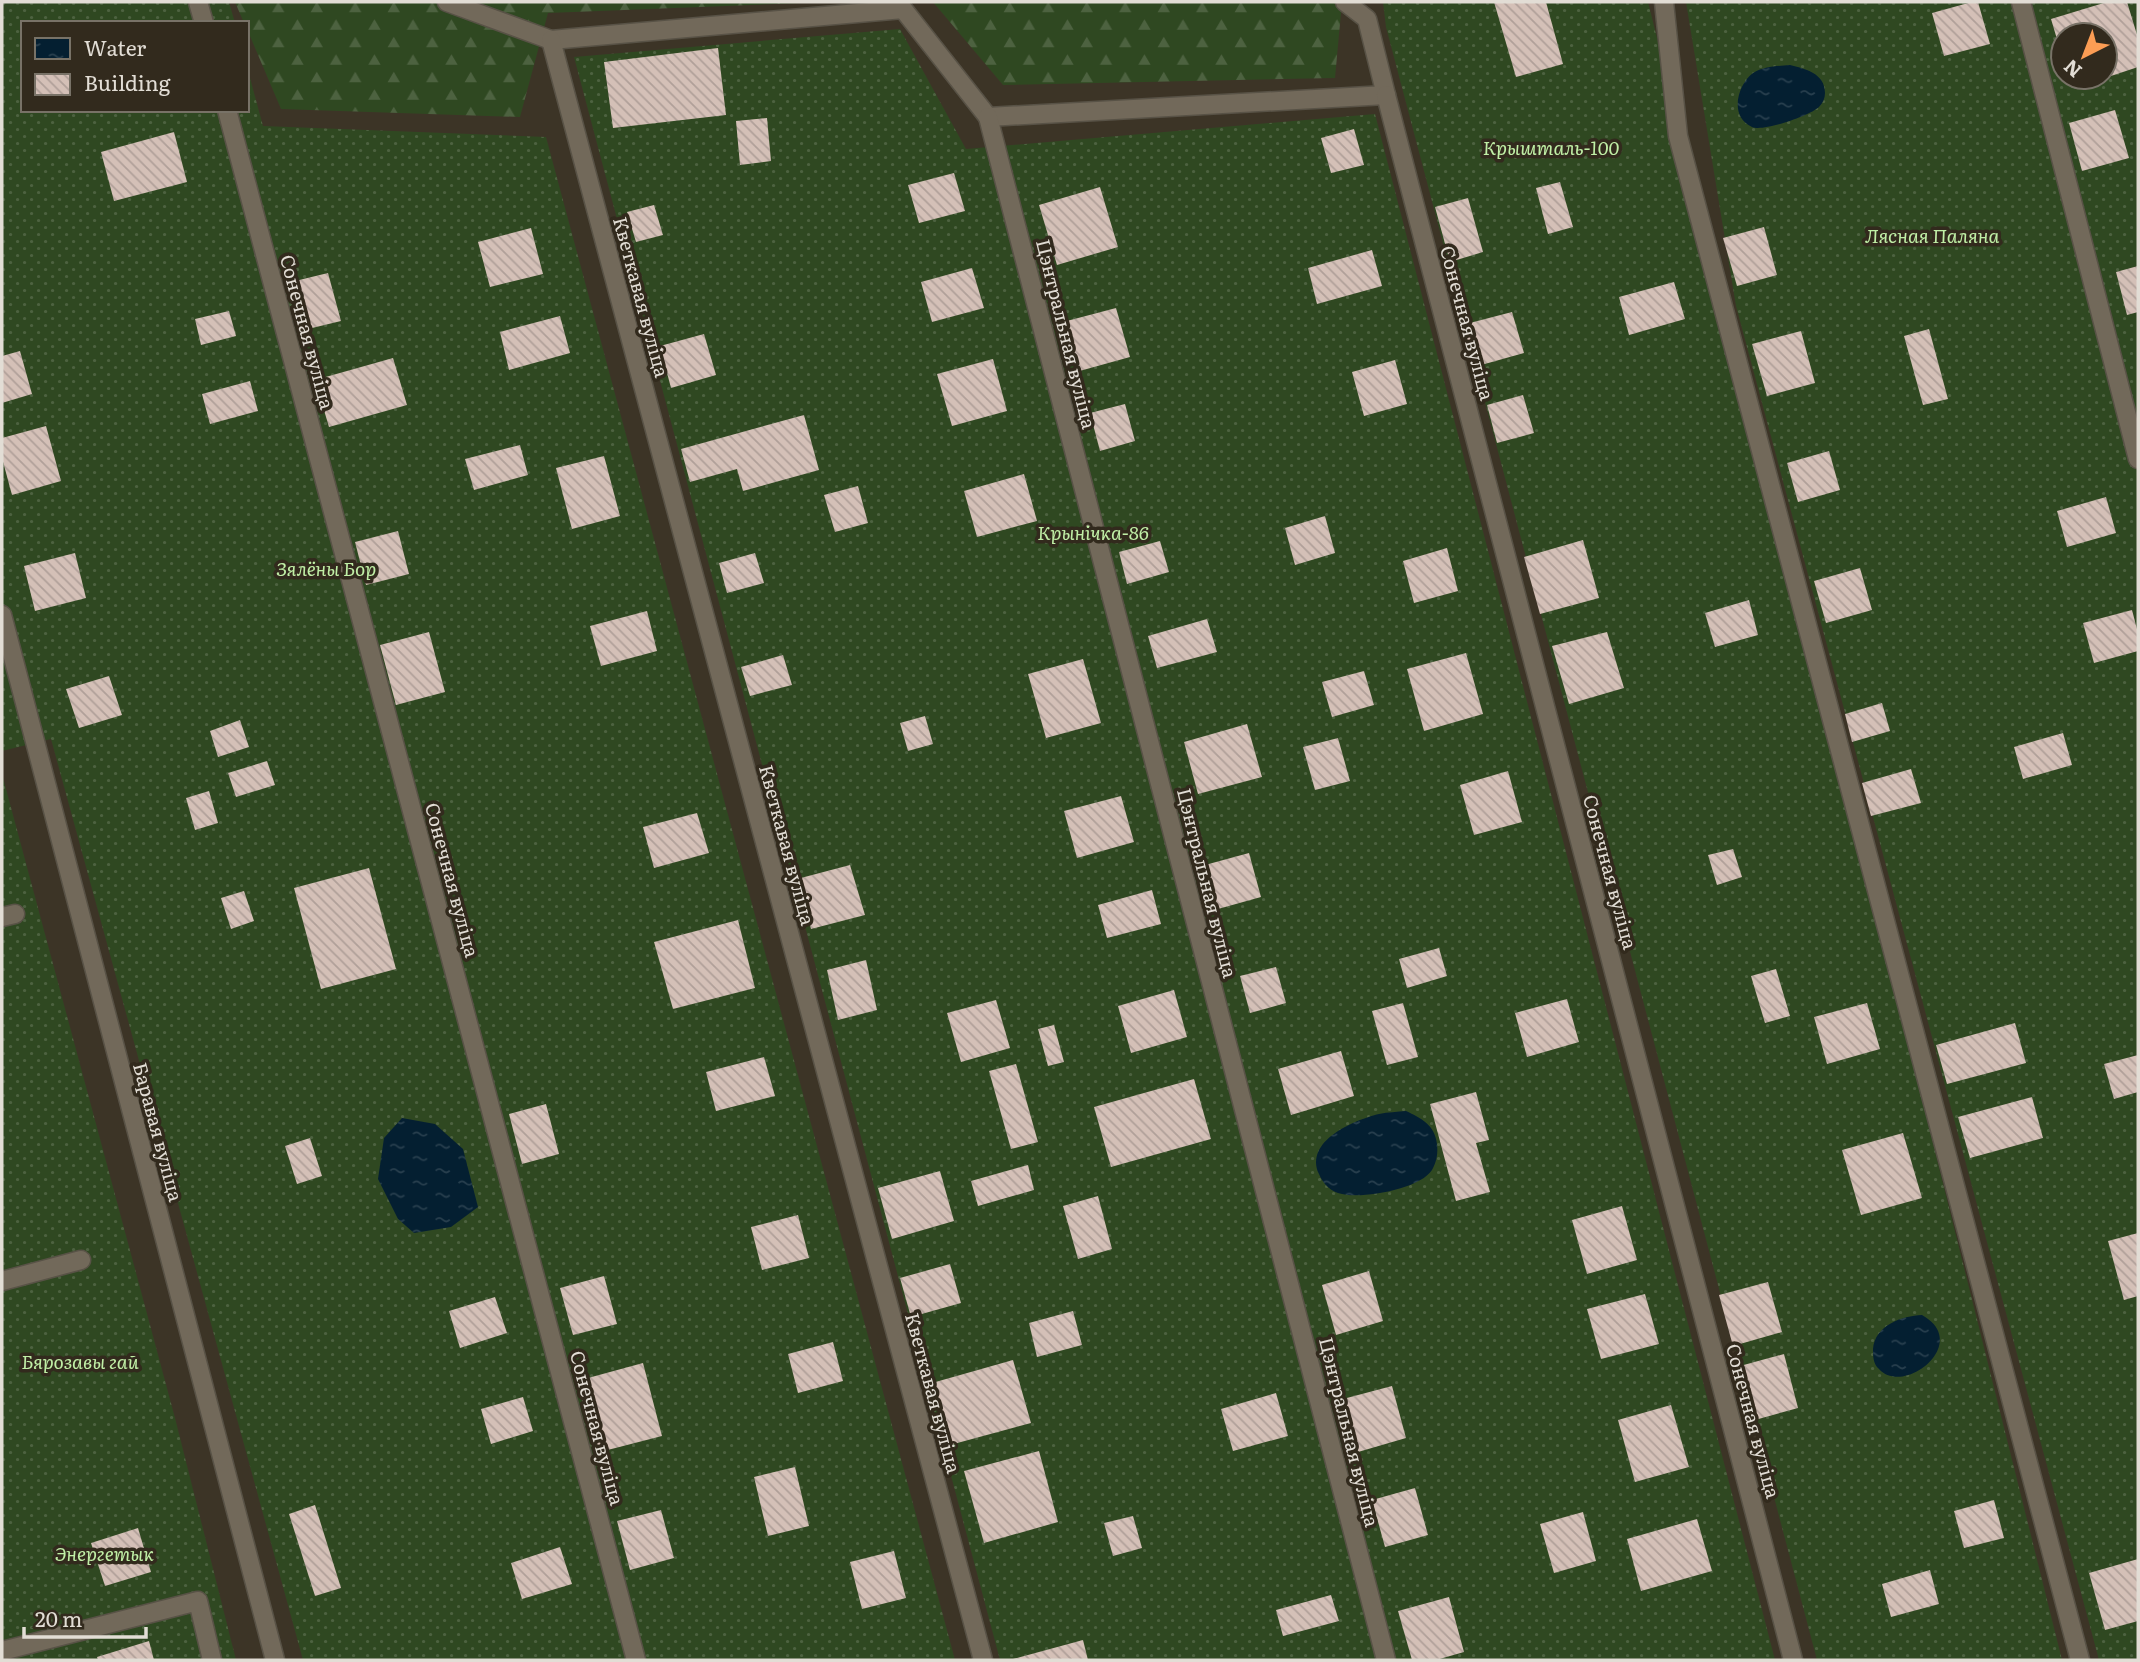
<svg xmlns="http://www.w3.org/2000/svg" width="2140" height="1662" font-family="Literata,serif">
<defs>
<pattern id="forest-firs" width="22" height="20" patternUnits="userSpaceOnUse" patternTransform="scale(1.75)"><rect width="22" height="20" fill="#2f4821"/><path d="M5 1l3.5 6h-7zM16 11l3.5 6h-7z" fill="#4d6240"/></pattern>
<pattern id="garden-dots" width="8" height="8" patternUnits="userSpaceOnUse" patternTransform="scale(1.75)"><rect width="8" height="8" fill="#2f4821"/><path d="M2 2h.1M6 6h.1" fill="none" stroke="#4d6240" stroke-width="1.8" stroke-linecap="round"/></pattern>
<pattern id="water-ripples" width="26" height="14" patternUnits="userSpaceOnUse" patternTransform="scale(1.75)"><rect width="26" height="14" fill="#041f31"/><path d="M2 4q2-2 4 0t4 0M15 11q2-2 4 0t4 0" fill="none" stroke="#283f4e"/></pattern>
<pattern id="building-back-hatch" width="6" height="6" patternUnits="userSpaceOnUse" patternTransform="scale(1.75)"><rect width="6" height="6" fill="#d4c0b7"/><path d="M-1 5l2 2M0 0l6 6M5-1l2 2" fill="none" stroke="#b0a099"/></pattern>
</defs>
<rect width="100%" height="100%" fill="#3c3426"/>
<g fill="url(#forest-firs)">
<polygon points="235,2 828,2 548,13 520,117 281,109 247,29 247,23 244,23"/>
<polygon points="933,2 1342,2 1335,78 1003,85"/>
</g>
<g fill="url(#garden-dots)" fill-rule="evenodd">
<polygon points="2,2 229,2 235,23 23,23 23,110 247,110 247,67 263,126 546,137 955,1660 303,1660 51,739 2,751"/>
<polygon points="1383,2 1648,2 2062,1660 1817,1660 1386,27"/>
<path d="M1686,2H2138V1660H2099L1736,306ZM2063,35H2105V77H2063Z"/>
<polygon points="900,29 966,149 1375,114 1775,1660 1000,1660 574,57"/>
<polygon points="2,774 175,1418 236,1660 2,1660"/>
</g>
<g fill="url(#water-ripples)">
<path d="M1790,65C1805,69 1825,73 1825,93C1825,98 1823,103 1819,107C1809,116 1763,132 1752,127C1729,117 1737,85 1753,73C1764,66 1777,66 1790,65Z"/>
<path d="M1406,1111C1421,1118 1435,1125 1437,1144C1438,1153 1437,1161 1432,1170C1420,1189 1363,1199 1342,1194C1331,1192 1323,1184 1319,1174C1304,1141 1354,1120 1379,1114C1388,1112 1397,1112 1406,1111Z"/>
<polygon points="402,1118 435,1124 463,1149 478,1207 451,1227 414,1233 398,1219 378,1179 384,1138"/>
<path d="M1922,1315C1972,1343 1904,1397 1879,1369C1873,1364 1873,1356 1873,1349C1875,1325 1902,1316 1922,1315Z"/>
</g>
<g fill="url(#building-back-hatch)">
<polygon points="1494,2 1546,2 1563,64 1516,77"/>
<polygon points="1972,2 1978,2 1990,44 1944,56 1932,13"/>
<polygon points="2107,2 2127,2 2138,38 2138,67 2105,78 2105,35 2063,35 2062,56 2051,19"/>
<polygon points="718,48 726,115 613,128 604,62"/>
<polygon points="2069,77 2105,77 2105,78 2072,88"/>
<polygon points="2115,110 2129,158 2082,171 2069,123"/>
<polygon points="767,118 771,161 740,165 736,121"/>
<polygon points="1354,129 1364,165 1331,173 1321,138"/>
<polygon points="174,132 187,182 114,201 101,152"/>
<polygon points="954,173 965,211 919,223 908,185"/>
<polygon points="1560,182 1573,227 1548,234 1536,188"/>
<polygon points="1100,187 1118,247 1057,265 1039,205"/>
<polygon points="1468,198 1483,252 1450,262 1435,207"/>
<polygon points="654,205 663,235 636,242 627,212"/>
<polygon points="1764,227 1777,275 1737,286 1723,238"/>
<polygon points="531,228 543,274 490,287 478,242"/>
<polygon points="1372,250 1382,286 1317,304 1308,268"/>
<polygon points="2138,266 2138,312 2127,315 2116,272"/>
<polygon points="972,268 984,308 932,322 921,282"/>
<polygon points="328,273 341,321 308,329 295,281"/>
<polygon points="1674,282 1685,319 1629,335 1619,297"/>
<polygon points="1116,308 1130,357 1076,372 1063,322"/>
<polygon points="229,311 236,336 201,345 195,319"/>
<polygon points="1512,312 1524,353 1474,367 1462,325"/>
<polygon points="560,316 570,353 509,370 500,332"/>
<polygon points="1929,329 1948,399 1923,405 1904,336"/>
<polygon points="1801,331 1815,383 1767,396 1752,344"/>
<polygon points="704,334 716,375 671,388 660,346"/>
<polygon points="20,351 32,394 2,403 2,356"/>
<polygon points="393,358 407,405 329,427 315,380"/>
<polygon points="993,359 1007,411 952,426 937,374"/>
<polygon points="1395,360 1407,404 1364,416 1352,372"/>
<polygon points="250,381 258,411 210,424 202,394"/>
<polygon points="1523,395 1534,433 1497,443 1487,405"/>
<polygon points="1125,404 1135,441 1100,451 1090,413"/>
<polygon points="804,415 819,470 743,491 737,469 690,482 681,449"/>
<polygon points="46,426 61,481 12,495 2,458 2,438"/>
<polygon points="520,445 528,475 474,490 465,459"/>
<polygon points="1829,451 1840,490 1798,502 1787,463"/>
<polygon points="604,456 620,516 572,529 556,468"/>
<polygon points="1024,474 1037,521 977,537 964,491"/>
<polygon points="858,486 868,523 835,532 824,495"/>
<polygon points="2106,497 2116,533 2067,547 2057,511"/>
<polygon points="1325,516 1335,553 1295,565 1285,528"/>
<polygon points="398,531 409,574 366,585 355,542"/>
<polygon points="1583,540 1599,598 1540,614 1524,557"/>
<polygon points="1160,541 1169,572 1127,584 1119,552"/>
<polygon points="1447,548 1458,591 1414,603 1403,561"/>
<polygon points="75,553 86,598 35,611 24,566"/>
<polygon points="755,553 764,583 727,593 719,563"/>
<polygon points="1860,568 1872,610 1826,623 1814,581"/>
<polygon points="1749,600 1758,635 1715,647 1705,613"/>
<polygon points="2132,610 2138,633 2138,651 2094,663 2083,623"/>
<polygon points="647,611 657,651 601,666 590,626"/>
<polygon points="1207,619 1217,652 1157,668 1148,636"/>
<polygon points="429,632 445,692 396,705 380,645"/>
<polygon points="1607,632 1624,688 1569,704 1552,646"/>
<polygon points="1466,653 1483,714 1424,731 1407,669"/>
<polygon points="783,655 792,685 750,696 741,667"/>
<polygon points="1083,659 1101,723 1046,738 1028,674"/>
<polygon points="1364,671 1374,705 1332,717 1322,682"/>
<polygon points="109,676 122,715 79,728 66,689"/>
<polygon points="1882,703 1890,731 1852,742 1845,714"/>
<polygon points="925,716 933,744 908,751 900,723"/>
<polygon points="240,720 249,747 218,757 210,731"/>
<polygon points="1247,724 1262,777 1198,794 1184,742"/>
<polygon points="2063,733 2072,765 2023,779 2014,747"/>
<polygon points="1338,738 1350,781 1315,790 1303,747"/>
<polygon points="267,761 275,785 236,797 228,773"/>
<polygon points="1911,769 1921,803 1871,816 1862,783"/>
<polygon points="1508,771 1522,822 1474,835 1460,785"/>
<polygon points="209,791 218,823 195,830 186,798"/>
<polygon points="1121,796 1134,842 1077,858 1064,811"/>
<polygon points="697,813 709,853 654,868 643,827"/>
<polygon points="1733,849 1742,877 1717,885 1708,855"/>
<polygon points="1249,853 1261,897 1218,909 1205,865"/>
<polygon points="850,865 865,915 811,929 797,879"/>
<polygon points="369,868 396,969 321,989 294,888"/>
<polygon points="1152,890 1161,924 1107,938 1098,905"/>
<polygon points="244,891 254,921 231,929 221,898"/>
<polygon points="738,920 755,988 673,1009 654,942"/>
<polygon points="1439,948 1447,976 1407,988 1399,959"/>
<polygon points="866,960 877,1010 838,1020 827,970"/>
<polygon points="1276,967 1286,1003 1250,1013 1240,976"/>
<polygon points="1776,969 1790,1016 1765,1023 1751,976"/>
<polygon points="1174,990 1187,1037 1131,1053 1118,1006"/>
<polygon points="1567,999 1579,1042 1527,1057 1515,1013"/>
<polygon points="996,1000 1010,1048 961,1062 947,1013"/>
<polygon points="1403,1003 1418,1057 1387,1065 1372,1011"/>
<polygon points="1867,1003 1880,1049 1827,1064 1814,1017"/>
<polygon points="2015,1023 2026,1063 1947,1084 1936,1045"/>
<polygon points="1054,1025 1064,1062 1048,1066 1038,1029"/>
<polygon points="1341,1051 1354,1096 1291,1115 1278,1069"/>
<polygon points="2138,1055 2138,1092 2114,1099 2104,1064"/>
<polygon points="764,1057 775,1096 716,1111 706,1072"/>
<polygon points="1016,1064 1038,1142 1011,1149 989,1071"/>
<polygon points="1194,1079 1211,1139 1111,1167 1094,1107"/>
<polygon points="1476,1092 1489,1140 1476,1143 1490,1192 1456,1201 1430,1104"/>
<polygon points="2032,1097 2043,1138 1970,1158 1958,1117"/>
<polygon points="546,1104 559,1154 522,1164 509,1114"/>
<polygon points="1903,1133 1922,1198 1861,1215 1842,1150"/>
<polygon points="310,1138 322,1176 297,1184 285,1146"/>
<polygon points="1028,1165 1034,1190 978,1206 971,1181"/>
<polygon points="940,1171 954,1221 892,1239 878,1188"/>
<polygon points="1098,1196 1112,1249 1078,1259 1063,1206"/>
<polygon points="1622,1206 1637,1260 1587,1274 1572,1220"/>
<polygon points="798,1215 809,1258 762,1270 751,1227"/>
<polygon points="2138,1233 2138,1296 2124,1300 2108,1241"/>
<polygon points="950,1264 961,1303 911,1317 900,1278"/>
<polygon points="1369,1271 1383,1321 1336,1335 1322,1285"/>
<polygon points="604,1276 617,1324 573,1335 560,1288"/>
<polygon points="1768,1282 1782,1332 1733,1346 1719,1295"/>
<polygon points="1645,1294 1659,1344 1601,1359 1587,1309"/>
<polygon points="495,1297 507,1333 460,1348 449,1311"/>
<polygon points="1073,1311 1082,1345 1037,1357 1029,1323"/>
<polygon points="833,1342 843,1381 798,1393 788,1354"/>
<polygon points="1784,1354 1798,1408 1755,1420 1740,1366"/>
<polygon points="1013,1360 1031,1423 950,1445 932,1383"/>
<polygon points="643,1363 662,1436 596,1453 577,1381"/>
<polygon points="1392,1386 1406,1438 1358,1452 1343,1399"/>
<polygon points="1276,1393 1288,1436 1233,1451 1221,1409"/>
<polygon points="523,1397 533,1431 491,1444 481,1409"/>
<polygon points="1671,1405 1689,1467 1635,1482 1618,1420"/>
<polygon points="1039,1451 1058,1522 984,1543 964,1471"/>
<polygon points="795,1467 809,1526 768,1536 754,1477"/>
<polygon points="1415,1488 1428,1535 1385,1547 1372,1500"/>
<polygon points="1994,1500 2004,1538 1964,1548 1954,1511"/>
<polygon points="315,1505 341,1588 315,1596 289,1514"/>
<polygon points="661,1510 674,1558 630,1570 617,1521"/>
<polygon points="1583,1512 1596,1561 1554,1573 1540,1524"/>
<polygon points="1133,1516 1142,1548 1113,1556 1104,1523"/>
<polygon points="1697,1519 1712,1571 1641,1591 1627,1539"/>
<polygon points="138,1528 151,1572 105,1586 91,1543"/>
<polygon points="560,1547 572,1584 522,1599 511,1563"/>
<polygon points="894,1551 906,1598 862,1609 850,1562"/>
<polygon points="2138,1559 2138,1621 2105,1630 2089,1573"/>
<polygon points="1930,1570 1939,1604 1891,1617 1882,1584"/>
<polygon points="1331,1595 1339,1621 1283,1636 1276,1610"/>
<polygon points="1449,1597 1464,1652 1436,1660 1412,1660 1398,1611"/>
<polygon points="1083,1640 1088,1660 1013,1660 1013,1659"/>
<polygon points="149,1641 154,1660 98,1660 97,1657"/>
</g>
<g fill="none" stroke-linecap="round" stroke-linejoin="round">
<defs>
<g id="service">
<polyline points="198,2 204,23"/>
<polyline points="447,2 551,40 903,9 988,117 1386,95 1367,19 1345,2"/>
<polyline points="1664,2 1678,136 2080,1660"/>
<polyline points="2021,2 2138,459"/>
<polyline points="551,40 983,1660"/>
<polyline points="1386,95 1793,1660"/>
<polyline points="227,110 636,1660"/>
<polyline points="988,117 1386,1660"/>
<polyline points="2,615 275,1660"/>
<polyline points="2,917 15,914"/>
<polyline points="2,1281 81,1260"/>
<polyline points="2,1651 198,1601 212,1660"/>
</g>
</defs>
<use href="#service" stroke="#585246" stroke-width="21"/>
<use href="#service" stroke="#72695a" stroke-width="18"/>
</g>
<g text-anchor="middle" stroke-width="7" stroke-linejoin="round" paint-order="stroke">
<g font-size="19" font-style="italic" fill="#c0efa6" stroke="#322a1d">
<text x="1551" y="155">Крышталь-100</text>
<text x="1932" y="243">Лясная Паляна</text>
<text x="1093" y="540">Крынічка-86</text>
<text x="326" y="576">Зялёны Бор</text>
<text x="80" y="1369">Бярозавы гай</text>
<text x="104" y="1561">Энергетык</text>
</g>
<g font-size="19" fill="#e2ddd5" stroke="#322a1d">
<text transform="translate(641 297) rotate(75)" y="7">Кветкавая вуліца</text>
<text transform="translate(1467 323) rotate(75)" y="7">Сонечная вуліца</text>
<text transform="translate(307 332) rotate(75)" y="7">Сонечная вуліца</text>
<text transform="translate(1066 334) rotate(76)" y="7">Цэнтральная вуліца</text>
<text transform="translate(787 845) rotate(75)" y="7">Кветкавая вуліца</text>
<text transform="translate(1610 872) rotate(75)" y="7">Сонечная вуліца</text>
<text transform="translate(452 880) rotate(75)" y="7">Сонечная вуліца</text>
<text transform="translate(1207 883) rotate(76)" y="7">Цэнтральная вуліца</text>
<text transform="translate(158 1132) rotate(75)" y="7">Баравая вуліца</text>
<text transform="translate(933 1393) rotate(75)" y="7">Кветкавая вуліца</text>
<text transform="translate(1753 1421) rotate(75)" y="7">Сонечная вуліца</text>
<text transform="translate(597 1428) rotate(75)" y="7">Сонечная вуліца</text>
<text transform="translate(1349 1432) rotate(76)" y="7">Цэнтральная вуліца</text>
</g>
</g>
<rect width="2140" height="1662" fill="none" stroke="#e2ddd5" stroke-width="7"/>
<rect x="21" y="21" width="228" height="91" fill="#322a1d" stroke="#787267" stroke-width="2"/>
<rect x="35" y="38" width="35" height="21" fill="url(#water-ripples)" stroke="#787267" stroke-width="2"/>
<text x="84" y="56" font-size="21" fill="#e2ddd5">Water</text>
<rect x="35" y="74" width="35" height="21" fill="url(#building-back-hatch)" stroke="#787267" stroke-width="2"/>
<text x="84" y="91" font-size="21" fill="#e2ddd5">Building</text>
<g transform="translate(2084 56) rotate(222)"><circle r="33" fill="#322a1d" stroke="#787267" stroke-width="2"/>
<path d="M0-5L12 26L0 18L-12 26Z" fill="#fc9d54"/>
<text y="-10" font-size="19" font-weight="bold" text-anchor="middle" fill="#e2ddd5">N</text>
</g>
<path d="M24 1627v10h122v-10" fill="none" stroke="#e2ddd5" stroke-width="3.5"/>
<text x="35" y="1627" font-size="21" fill="#e2ddd5" stroke="#322a1d" stroke-width="5" paint-order="stroke">20 m</text>
</svg>
